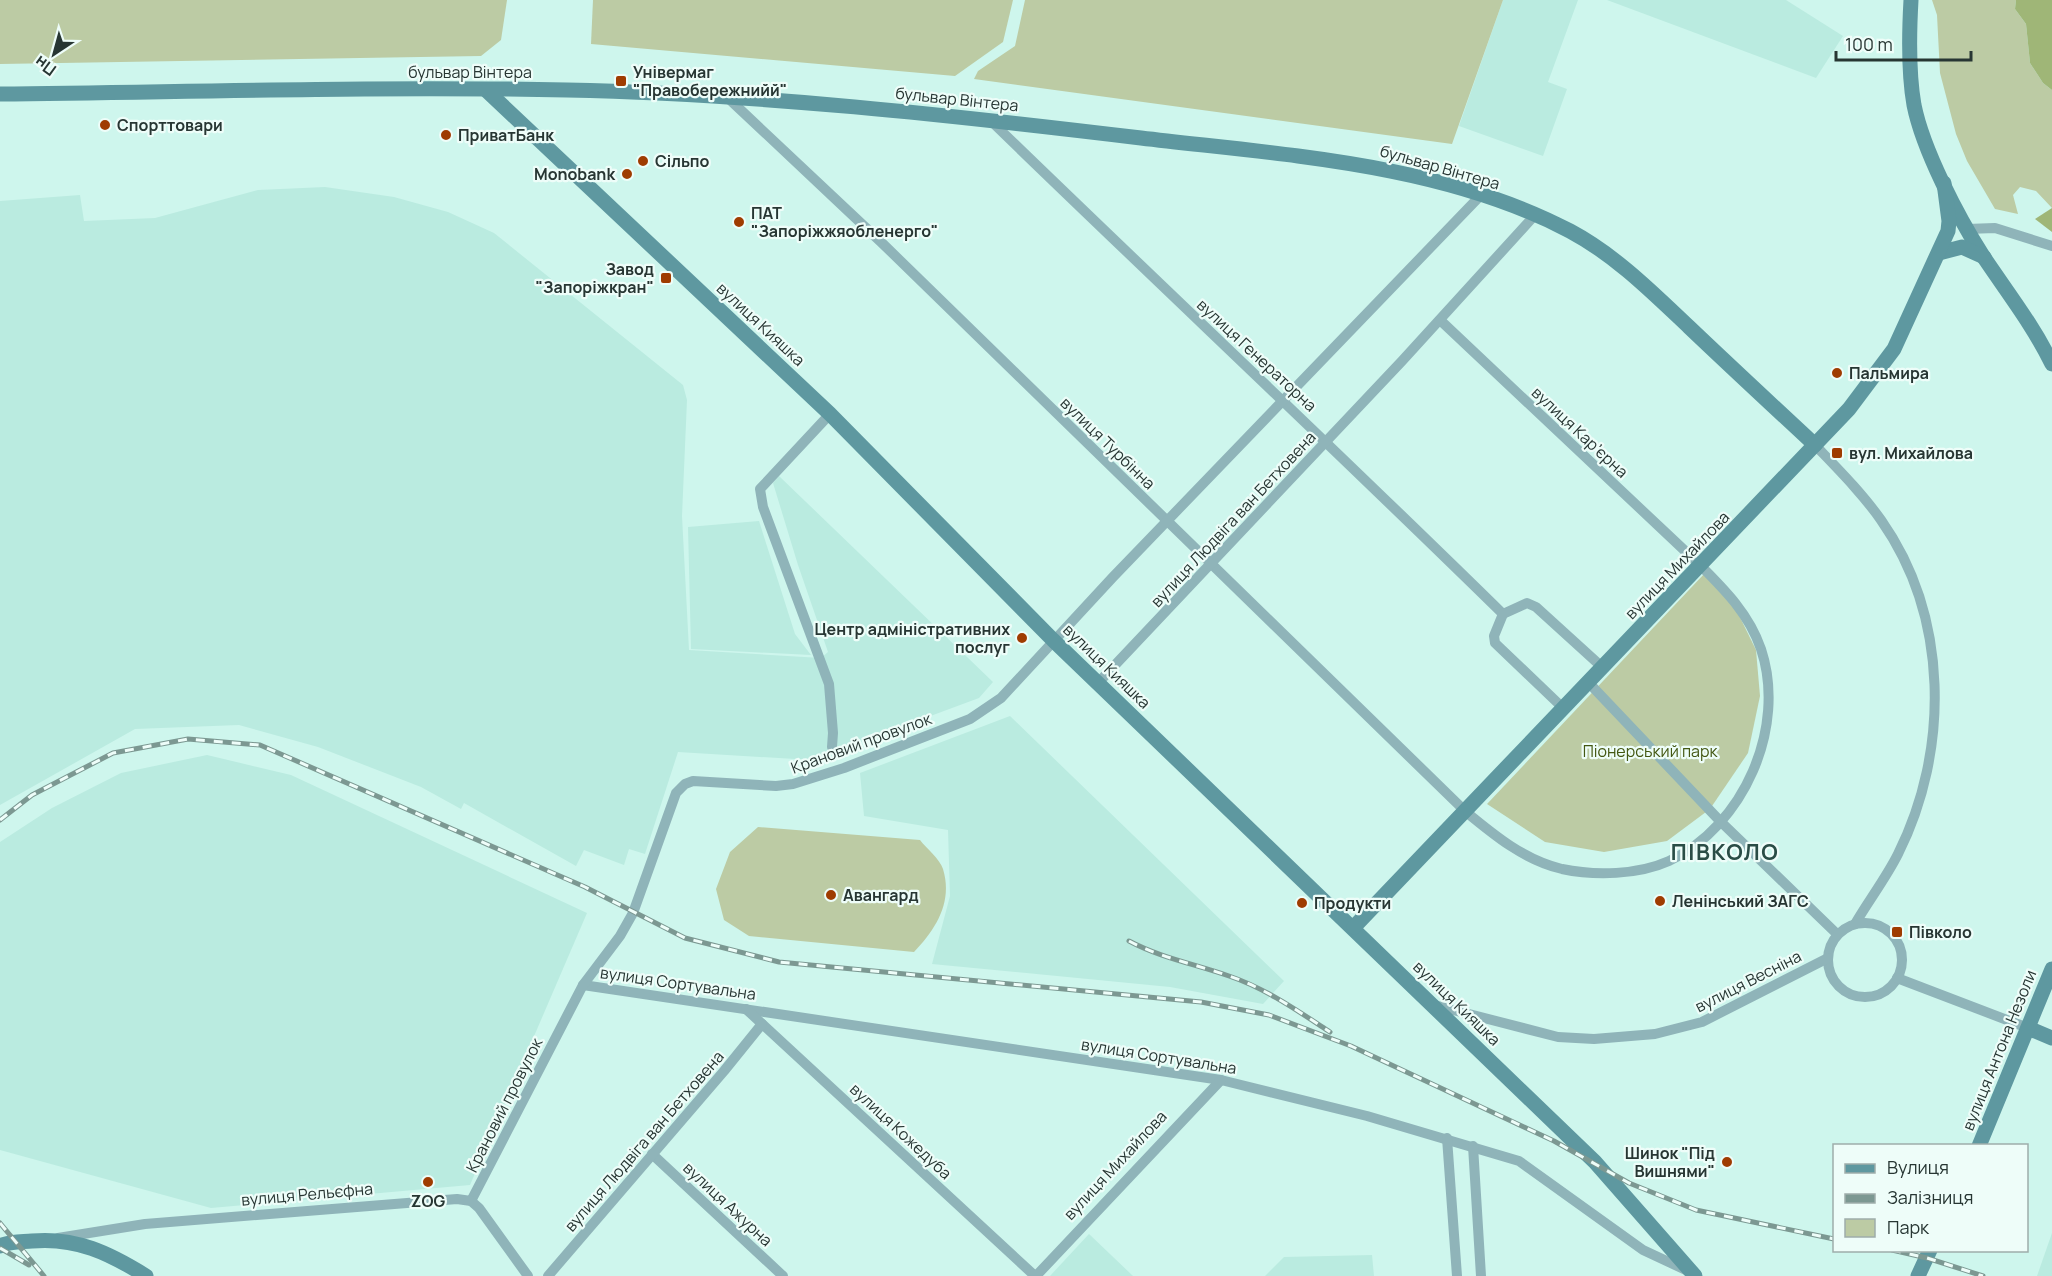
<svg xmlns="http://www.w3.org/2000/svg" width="2052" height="1276" font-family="Manrope,sans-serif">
<rect width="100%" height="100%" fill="#cef6ed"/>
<g fill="#baebe0">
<polygon points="1503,0 1578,0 1548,82 1567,89 1543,156 1459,126"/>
<polygon points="1607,0 1786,0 1843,36 1816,78"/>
<polygon points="325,187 394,197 448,212 494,233 683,385 687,400 682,516 689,650 821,658 828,652 798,565 773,483 779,476 993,682 979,698 812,760 678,752 645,854 629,849 624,865 584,850 576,866 464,803 461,809 421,787 318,747 239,725 135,729 0,805 0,201 80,195 84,221 155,218 258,190"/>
<polygon points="759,521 795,634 811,655 691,649 688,527"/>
<polygon points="1010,716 1284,981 1263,1004 1170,987 932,964 950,896 948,830 864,816 860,773"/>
<polygon points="207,755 291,775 587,913 470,1185 211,1208 0,1150 0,842 52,808 121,773"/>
<polygon points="2052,1233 2052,1276 2037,1276"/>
<polygon points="1089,1234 1133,1276 1050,1276"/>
<polygon points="1372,1255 1374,1276 1265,1276 1284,1257"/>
</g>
<g fill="#bccba4">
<polygon points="0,0 507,0 501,40 481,56 0,64"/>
<polygon points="593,0 1013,0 1003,42 955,76 591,44"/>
<polygon points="1025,0 1503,0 1452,144 974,79 978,71 1015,46"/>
<polygon points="1932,0 2016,0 2015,9 2026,24 2030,63 2043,83 2052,90 2052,208 2036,191 2020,187 2013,195 2018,214 1995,209 1967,161 1956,134 1940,73 1937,15"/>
<polygon points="1705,573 1733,603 1756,650 1760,696 1748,753 1710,809 1667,841 1604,852 1545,842 1487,804"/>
<path d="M758,827L920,840C926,848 940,859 943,869C953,902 936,929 914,952L749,936L724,920L716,889L730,852Z"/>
</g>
<g fill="#9fb677">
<polygon points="2016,0 2052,0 2052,90 2043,83 2030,63 2026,24 2015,9"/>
<polygon points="2052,208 2052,232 2035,219"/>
</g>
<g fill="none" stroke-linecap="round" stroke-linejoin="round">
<g stroke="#8fb4b9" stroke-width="10">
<path d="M728,98L881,242L1465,811C1494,835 1524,860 1562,869C1595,876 1638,875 1669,861C1744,826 1787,727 1761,649C1749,614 1725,590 1700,565L1440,320"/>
<path d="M991,121C1161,286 1334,448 1503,614"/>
<polyline points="1967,229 1995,228 2052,246"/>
<polyline points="830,414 760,489 763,507 829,684 833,733 832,747"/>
<path d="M1815,445C1838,469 1862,493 1881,520C1949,617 1950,750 1898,854C1886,878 1869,900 1855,924"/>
<polyline points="1588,682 1720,821 1837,934"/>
<polyline points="1098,683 1402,361 1535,215"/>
<polyline points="1562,707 1495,643 1494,636 1503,614 1527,603 1536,607 1602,667"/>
<circle cx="1865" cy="960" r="37"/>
<polyline points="1897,978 2028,1028"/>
<polyline points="583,985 1221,1080 1367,1116 1519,1161 1643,1250 1688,1271"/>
<polyline points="1434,1005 1558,1037 1594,1039 1655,1034 1702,1022 1828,958"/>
<polyline points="746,1009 1035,1276"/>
<polyline points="1447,1138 1457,1276"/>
<polyline points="1473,1146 1481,1276"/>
<polyline points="652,1154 783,1276"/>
<polyline points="471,1201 583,985 620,936 633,913 676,793 685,784 693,781 776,786 793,784 844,768 970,719 1001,698 1113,577 1481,195"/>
<polyline points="58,1238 145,1224 457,1199 471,1201 479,1208 528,1276"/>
<polyline points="548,1276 724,1071 762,1024"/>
<polyline points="1036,1276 1221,1080"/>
</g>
<g stroke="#5e98a0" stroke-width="15">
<path d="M1911,0C1909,35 1908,71 1914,105C1923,150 1958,217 1983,256C2007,292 2033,325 2052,364"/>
<polyline points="486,90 830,414 1053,640 1595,1162 1695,1276"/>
<path d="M0,94C189,92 378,86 567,90C759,94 950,115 1141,138C1283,155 1441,163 1570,231C1615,255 1652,292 1689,327C1731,367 1773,406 1815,445"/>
<polyline points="1939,253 1962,247 1984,257"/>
<polyline points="1354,927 1849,409 1894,349 1948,231 1949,221 1944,183"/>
<polyline points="2028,1028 2052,1038"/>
<polyline points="1979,1146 2052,969"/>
<path d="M0,1246C10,1241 21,1242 32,1241C76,1237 109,1253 146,1276"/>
<polyline points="1918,1276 1930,1250"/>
</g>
<defs>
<g id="rail">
<polyline points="0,820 32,795 113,753 188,739 260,745 585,887 685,938 779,962 1201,1002 1269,1015 1351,1046 1554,1141 1629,1183 1696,1210 1834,1239"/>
<path d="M1129,941C1161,958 1195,964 1229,976C1265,988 1298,1011 1330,1032"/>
<polyline points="0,1223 44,1276"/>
<polyline points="0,1248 29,1265"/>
<polyline points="1892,1250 1927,1258 1983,1276"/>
</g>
</defs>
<use href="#rail" stroke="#7c9892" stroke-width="5"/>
<use href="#rail" stroke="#eefdf9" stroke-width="3" stroke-dasharray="9" stroke-linecap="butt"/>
</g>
<g fill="#9f3c01" stroke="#eefdf9" stroke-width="2">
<rect x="615" y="75" width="12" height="12" rx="3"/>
<circle cx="105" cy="125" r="6"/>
<circle cx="446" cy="135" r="6"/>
<circle cx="643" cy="161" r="6"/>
<circle cx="627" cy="174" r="6"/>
<circle cx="739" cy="222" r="6"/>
<rect x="660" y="272" width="12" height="12" rx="3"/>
<circle cx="1837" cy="373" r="6"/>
<rect x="1831" y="447" width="12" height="12" rx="3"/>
<circle cx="1022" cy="638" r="6"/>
<circle cx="831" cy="895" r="6"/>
<circle cx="1660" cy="901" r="6"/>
<circle cx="1302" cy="903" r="6"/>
<rect x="1891" y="926" width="12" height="12" rx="3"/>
<circle cx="1727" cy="1162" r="6"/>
<circle cx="428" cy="1182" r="6"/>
</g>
<g text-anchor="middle" stroke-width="4.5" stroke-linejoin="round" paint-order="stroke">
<g font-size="16" fill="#273633" stroke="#eefdf9">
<text x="470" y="78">бульвар Вінтера</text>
<text transform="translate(957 99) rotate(6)" y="6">бульвар Вінтера</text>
<text transform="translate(1440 167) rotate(16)" y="6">бульвар Вінтера</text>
<text transform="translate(761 324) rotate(43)" y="6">вулиця Кияшка</text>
<text transform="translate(1257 355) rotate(43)" y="6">вулиця Генераторна</text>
<text transform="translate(1580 432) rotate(43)" y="6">вулиця Кар’єрна</text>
<text transform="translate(1108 443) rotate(44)" y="6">вулиця Турбінна</text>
<text transform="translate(1233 519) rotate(-47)" y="6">вулиця Людвіга ван Бетховена</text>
<text transform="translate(1677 565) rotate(-46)" y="6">вулиця Михайлова</text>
<text transform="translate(1107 666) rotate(44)" y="6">вулиця Кияшка</text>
<text transform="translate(861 743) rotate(-20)" y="6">Крановий провулок</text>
<text transform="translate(1748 981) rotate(-27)" y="6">вулиця Весніна</text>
<text transform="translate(678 983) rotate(8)" y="6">вулиця Сортувальна</text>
<text transform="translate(1457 1003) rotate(44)" y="6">вулиця Кияшка</text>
<text transform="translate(1999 1050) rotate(-68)" y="6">вулиця Антона Незоли</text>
<text transform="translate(1159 1056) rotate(9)" y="6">вулиця Сортувальна</text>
<text transform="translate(504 1105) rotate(-63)" y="6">Крановий провулок</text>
<text transform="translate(901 1131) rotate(43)" y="6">вулиця Кожедуба</text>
<text transform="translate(644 1141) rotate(-49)" y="6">вулиця Людвіга ван Бетховена</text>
<text transform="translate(1115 1165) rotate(-47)" y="6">вулиця Михайлова</text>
<text transform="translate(307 1194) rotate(-5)" y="6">вулиця Рельєфна</text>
<text transform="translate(728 1204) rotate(43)" y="6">вулиця Ажурна</text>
</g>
<g font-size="16" font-weight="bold" fill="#273633" stroke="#eefdf9" text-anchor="start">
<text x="633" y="78">Універмаг<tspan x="633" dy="18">"Правобережнийй"</tspan></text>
<text x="117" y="131">Спорттовари</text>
<text x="458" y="141">ПриватБанк</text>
<text x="655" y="167">Сільпо</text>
<text x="615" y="180" text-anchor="end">Monobank</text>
<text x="751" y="219">ПАТ<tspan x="751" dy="18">"Запоріжжяобленерго"</tspan></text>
<text x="654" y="275" text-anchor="end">Завод<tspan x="654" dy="18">"Запоріжкран"</tspan></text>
<text x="1849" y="379">Пальмира</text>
<text x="1849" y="459">вул. Михайлова</text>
<text x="1010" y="635" text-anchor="end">Центр адміністративних<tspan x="1010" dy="18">послуг</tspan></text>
<text x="843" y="901">Авангард</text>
<text x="1672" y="907">Ленінський ЗАГС</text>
<text x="1314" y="909">Продукти</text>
<text x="1909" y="938">Півколо</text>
<text x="1715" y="1159" text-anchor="end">Шинок "Під<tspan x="1715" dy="18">Вишнями"</tspan></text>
<text x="428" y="1207" text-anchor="middle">ZOG</text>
</g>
<g font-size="16" fill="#435712" stroke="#eefdf9">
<text x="1650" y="757">Піонерський парк</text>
</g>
<g font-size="22" font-weight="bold" letter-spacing="1.5" fill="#2a4d46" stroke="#eefdf9">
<text x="1725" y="860">ПІВКОЛО</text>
</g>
</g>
<rect x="1833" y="1144" width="195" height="108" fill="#eefdf9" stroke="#9eadaa" stroke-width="1.5"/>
<rect x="1845" y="1164" width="30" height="9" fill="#5e98a0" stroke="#9eadaa" stroke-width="1.5"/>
<text x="1887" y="1174" font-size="18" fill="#273633">Вулиця</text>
<rect x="1845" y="1194" width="30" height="9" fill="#7c9892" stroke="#9eadaa" stroke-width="1.5"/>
<text x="1887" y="1204" font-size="18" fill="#273633">Залізниця</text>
<rect x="1845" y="1219" width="30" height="18" fill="#bccba4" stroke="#9eadaa" stroke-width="1.5"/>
<text x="1887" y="1234" font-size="18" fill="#273633">Парк</text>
<g transform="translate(54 54) rotate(216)" stroke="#eefdf9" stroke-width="4.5" paint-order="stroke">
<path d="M0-4.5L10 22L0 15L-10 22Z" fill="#273633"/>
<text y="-9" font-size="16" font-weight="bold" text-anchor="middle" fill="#273633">Пн</text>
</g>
<path d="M1836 51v9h135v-9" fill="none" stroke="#273633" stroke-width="3"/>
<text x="1845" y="51" font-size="18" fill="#273633" stroke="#eefdf9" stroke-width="4.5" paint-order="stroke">100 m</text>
</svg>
